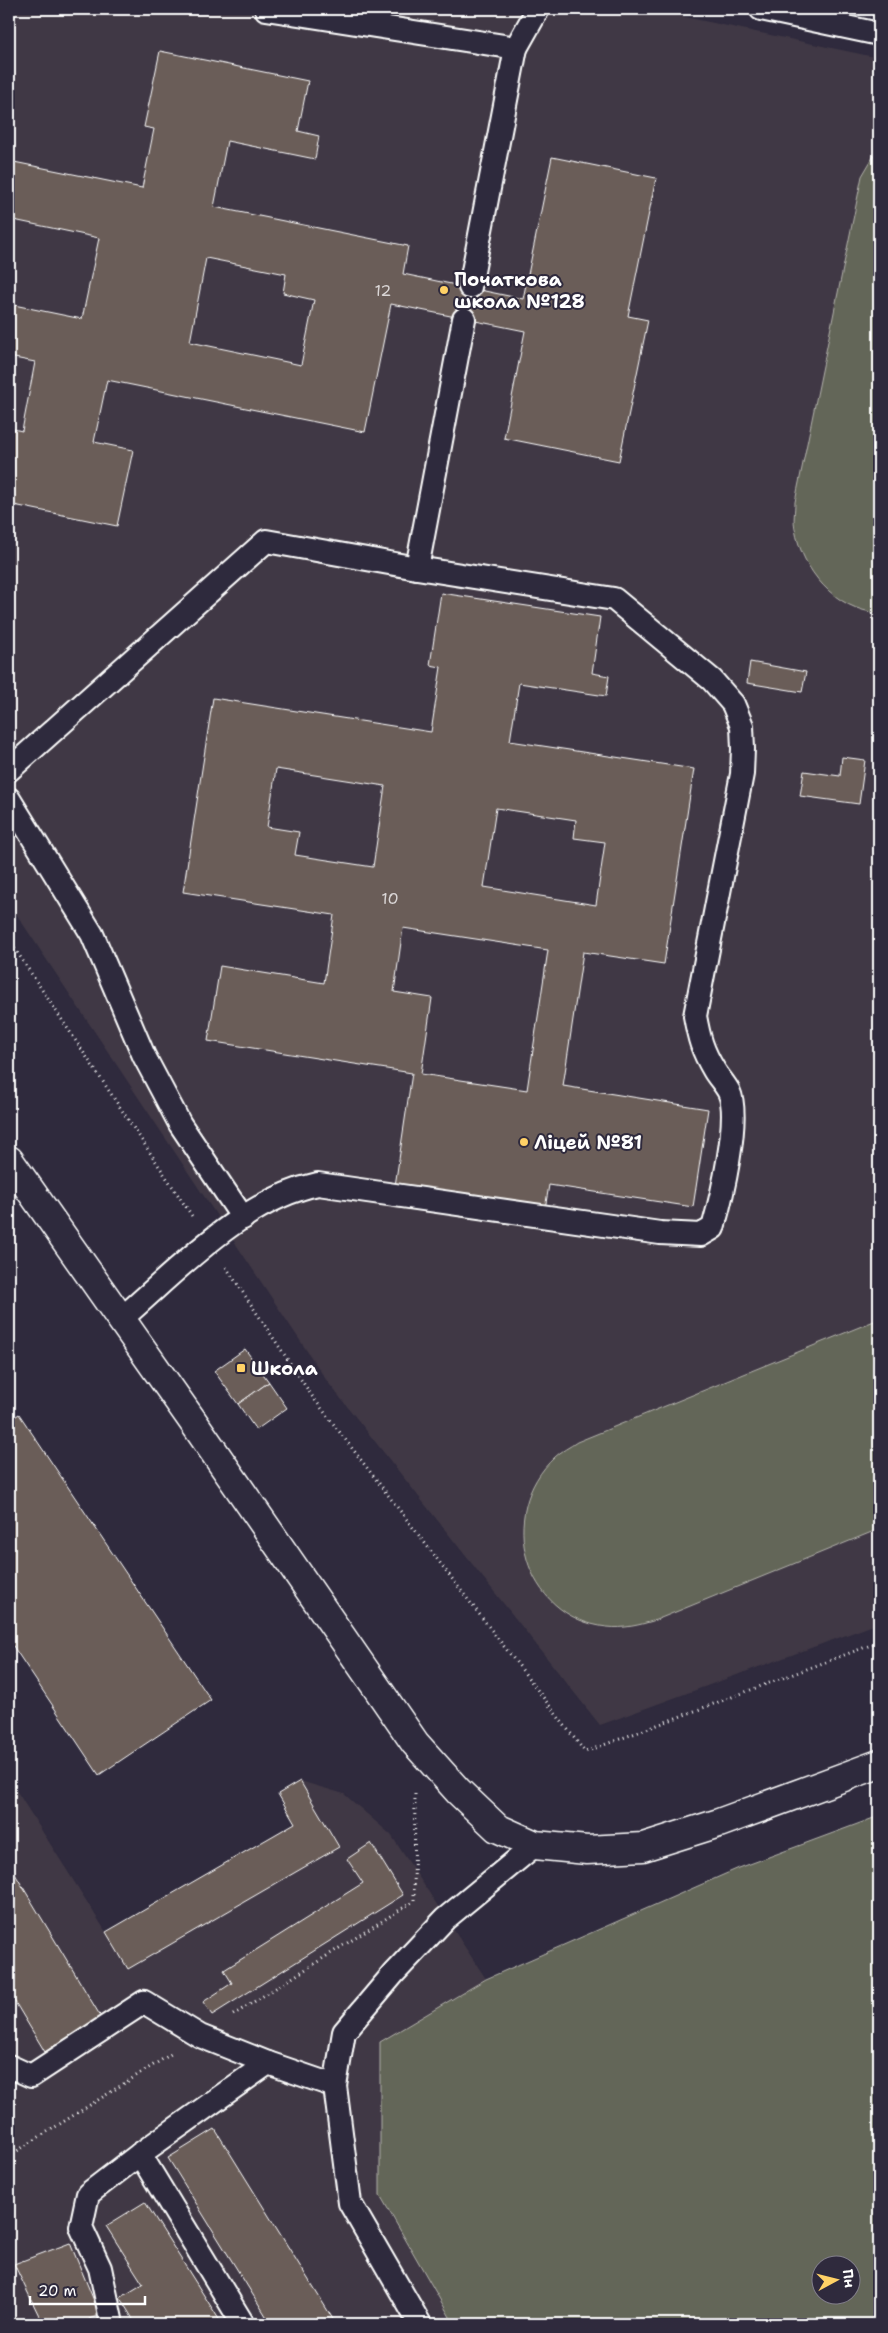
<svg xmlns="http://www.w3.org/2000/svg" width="888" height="2333" font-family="'Shantell Sans',sans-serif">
<rect width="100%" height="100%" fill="#2f2a3d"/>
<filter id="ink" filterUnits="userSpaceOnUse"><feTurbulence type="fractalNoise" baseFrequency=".02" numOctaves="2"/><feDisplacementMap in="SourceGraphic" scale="10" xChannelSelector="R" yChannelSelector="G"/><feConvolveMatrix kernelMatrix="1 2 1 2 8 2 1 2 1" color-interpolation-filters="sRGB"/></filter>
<g filter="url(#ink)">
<g fill="#413945">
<polygon points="9,9 647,9 879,58 879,1623 600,1725 327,1381 9,903"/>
<polygon points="9,1779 106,1932 294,1823 278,1794 300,1781 344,1794 391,1835 486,1979 380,2043 380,2195 454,2324 9,2324"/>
</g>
<g fill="#646658" stroke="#b2b2ac" fill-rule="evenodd">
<path d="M879,147V613C835,610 802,570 795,529C793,521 795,511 795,502L862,176Z"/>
<path d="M879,1319V1529L656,1620C640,1625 624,1629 607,1627C523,1618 495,1512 555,1457C561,1451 570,1447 577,1442Z"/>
<path d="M879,1816V2324H454L380,2195V2042L486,1979L739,1868ZM820,2266H850V2296H820Z"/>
</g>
<g fill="#6a5d59" stroke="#fff" fill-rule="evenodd">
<path d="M160,51L308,81L298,131L319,136L315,159L227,141L214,207L408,246L403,274L523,299L552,157L656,178L628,316L648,320L619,461L504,438L525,331L391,304L365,432L107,380L94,442L133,450L117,526L9,504V428L22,431L35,362L9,357V304L82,319L99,238L9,219V161L142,188L154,129L144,127ZM206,258L286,274L283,293L314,300L301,365L190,342Z"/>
<path d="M441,593L600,617L592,673L609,676L606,696L519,683L510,741L694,769L664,964L583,952L563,1086L708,1109L693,1207L549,1185L545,1209L395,1186L412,1073L208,1041L220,966L324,983L334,915L183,892L213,698L431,732L441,667L430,665ZM276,769L385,786L373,867L295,855L299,832L267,827ZM496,808L576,820L574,838L605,842L596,905L484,887ZM403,928L548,950L527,1090L421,1074L432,998L394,992Z"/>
<polygon points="750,662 806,672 802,692 747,683"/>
<polygon points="842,757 865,760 859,804 800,796 804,771 840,776"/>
<polygon points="245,1349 269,1382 238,1404 214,1371"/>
<polygon points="269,1382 287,1408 256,1430 238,1404"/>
<polygon points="19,1414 211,1700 99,1775 9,1640 9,1421"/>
<polygon points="300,1781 339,1847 128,1969 106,1932 295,1823 278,1794"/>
<polygon points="371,1843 403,1895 212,2015 203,2002 232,1983 224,1970 363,1883 347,1859"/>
<polygon points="9,1864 101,2017 45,2052 9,1992"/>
<polygon points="215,2129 336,2324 271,2324 168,2158"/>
<polygon points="145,2202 222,2324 136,2324 120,2298 143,2284 106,2226"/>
<polygon points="70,2243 100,2315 89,2319 92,2324 43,2324 14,2264"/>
</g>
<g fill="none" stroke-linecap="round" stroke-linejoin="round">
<defs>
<g id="service">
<polyline points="266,9 516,48 470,287"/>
<polyline points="761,9 879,34"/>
<polyline points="516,48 538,9"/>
<polyline points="417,568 464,319"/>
<path d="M9,770L266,541L417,568L614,599L712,680L733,704L742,726L743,749L742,774L695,1016C699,1038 702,1050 714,1070C718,1077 725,1084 729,1092C741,1117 721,1200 713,1228L701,1235L660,1233L318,1184C242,1200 178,1270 121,1319"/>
<polyline points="9,799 92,934 144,1056 180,1124 243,1218"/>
<polyline points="9,2066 31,2076 144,2002 200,2036 268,2063"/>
<polyline points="140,2154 243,2324"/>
<polyline points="112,2324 100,2268 81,2227 88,2194 140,2154 268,2063 335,2086"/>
<polyline points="420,2324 350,2203 335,2086 344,2032 394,1973 445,1919 535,1845"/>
</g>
<polyline id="tertiary" points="9,1160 192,1420 415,1743 458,1791 497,1828 535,1845 587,1850 643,1847 719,1823 879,1764"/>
</defs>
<use href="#service" stroke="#fff" stroke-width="26"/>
<use href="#tertiary" stroke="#fff" stroke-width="31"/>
<g stroke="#fff" stroke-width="3" stroke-dasharray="1 4" stroke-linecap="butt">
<polyline points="9,940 192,1216"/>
<polyline points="226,1267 312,1396 585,1752 879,1642"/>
<polyline points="233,2015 414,1901 415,1794"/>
<polyline points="9,2156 171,2054"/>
</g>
<use href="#service" stroke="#2f2a3d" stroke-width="22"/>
<use href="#tertiary" stroke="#2f2a3d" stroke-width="28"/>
</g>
</g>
<g fill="#ffd166" stroke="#2f2a3d" stroke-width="2">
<circle cx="444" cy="290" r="5"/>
<circle cx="524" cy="1142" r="5"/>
<rect x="236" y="1363" width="10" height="10" rx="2.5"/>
</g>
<g text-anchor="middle" stroke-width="4" stroke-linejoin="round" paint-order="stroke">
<g font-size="16" fill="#dad6d6">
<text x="383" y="296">12</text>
<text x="390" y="904">10</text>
</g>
<g font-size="19" font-weight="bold" fill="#fff" stroke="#2f2a3d" text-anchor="start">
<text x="454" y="286">Початкова<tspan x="454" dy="22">школа №128</tspan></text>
<text x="534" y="1149">Ліцей №81</text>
<text x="251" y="1375">Школа</text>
</g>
</g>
<rect width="888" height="2333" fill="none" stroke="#2f2a3d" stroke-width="30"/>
<rect x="15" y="15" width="858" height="2303" fill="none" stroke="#fff" stroke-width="2" filter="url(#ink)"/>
<g transform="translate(836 2280) rotate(83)"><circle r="24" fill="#2f2a3d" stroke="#827f8b"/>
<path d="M0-4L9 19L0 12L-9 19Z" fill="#ffd166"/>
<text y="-8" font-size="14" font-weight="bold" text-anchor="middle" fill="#ffffff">Пн</text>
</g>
<path d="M30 2296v8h115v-8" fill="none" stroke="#ffffff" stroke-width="2.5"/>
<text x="38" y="2296" font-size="15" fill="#ffffff" stroke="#2f2a3d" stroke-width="4" paint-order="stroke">20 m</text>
</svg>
